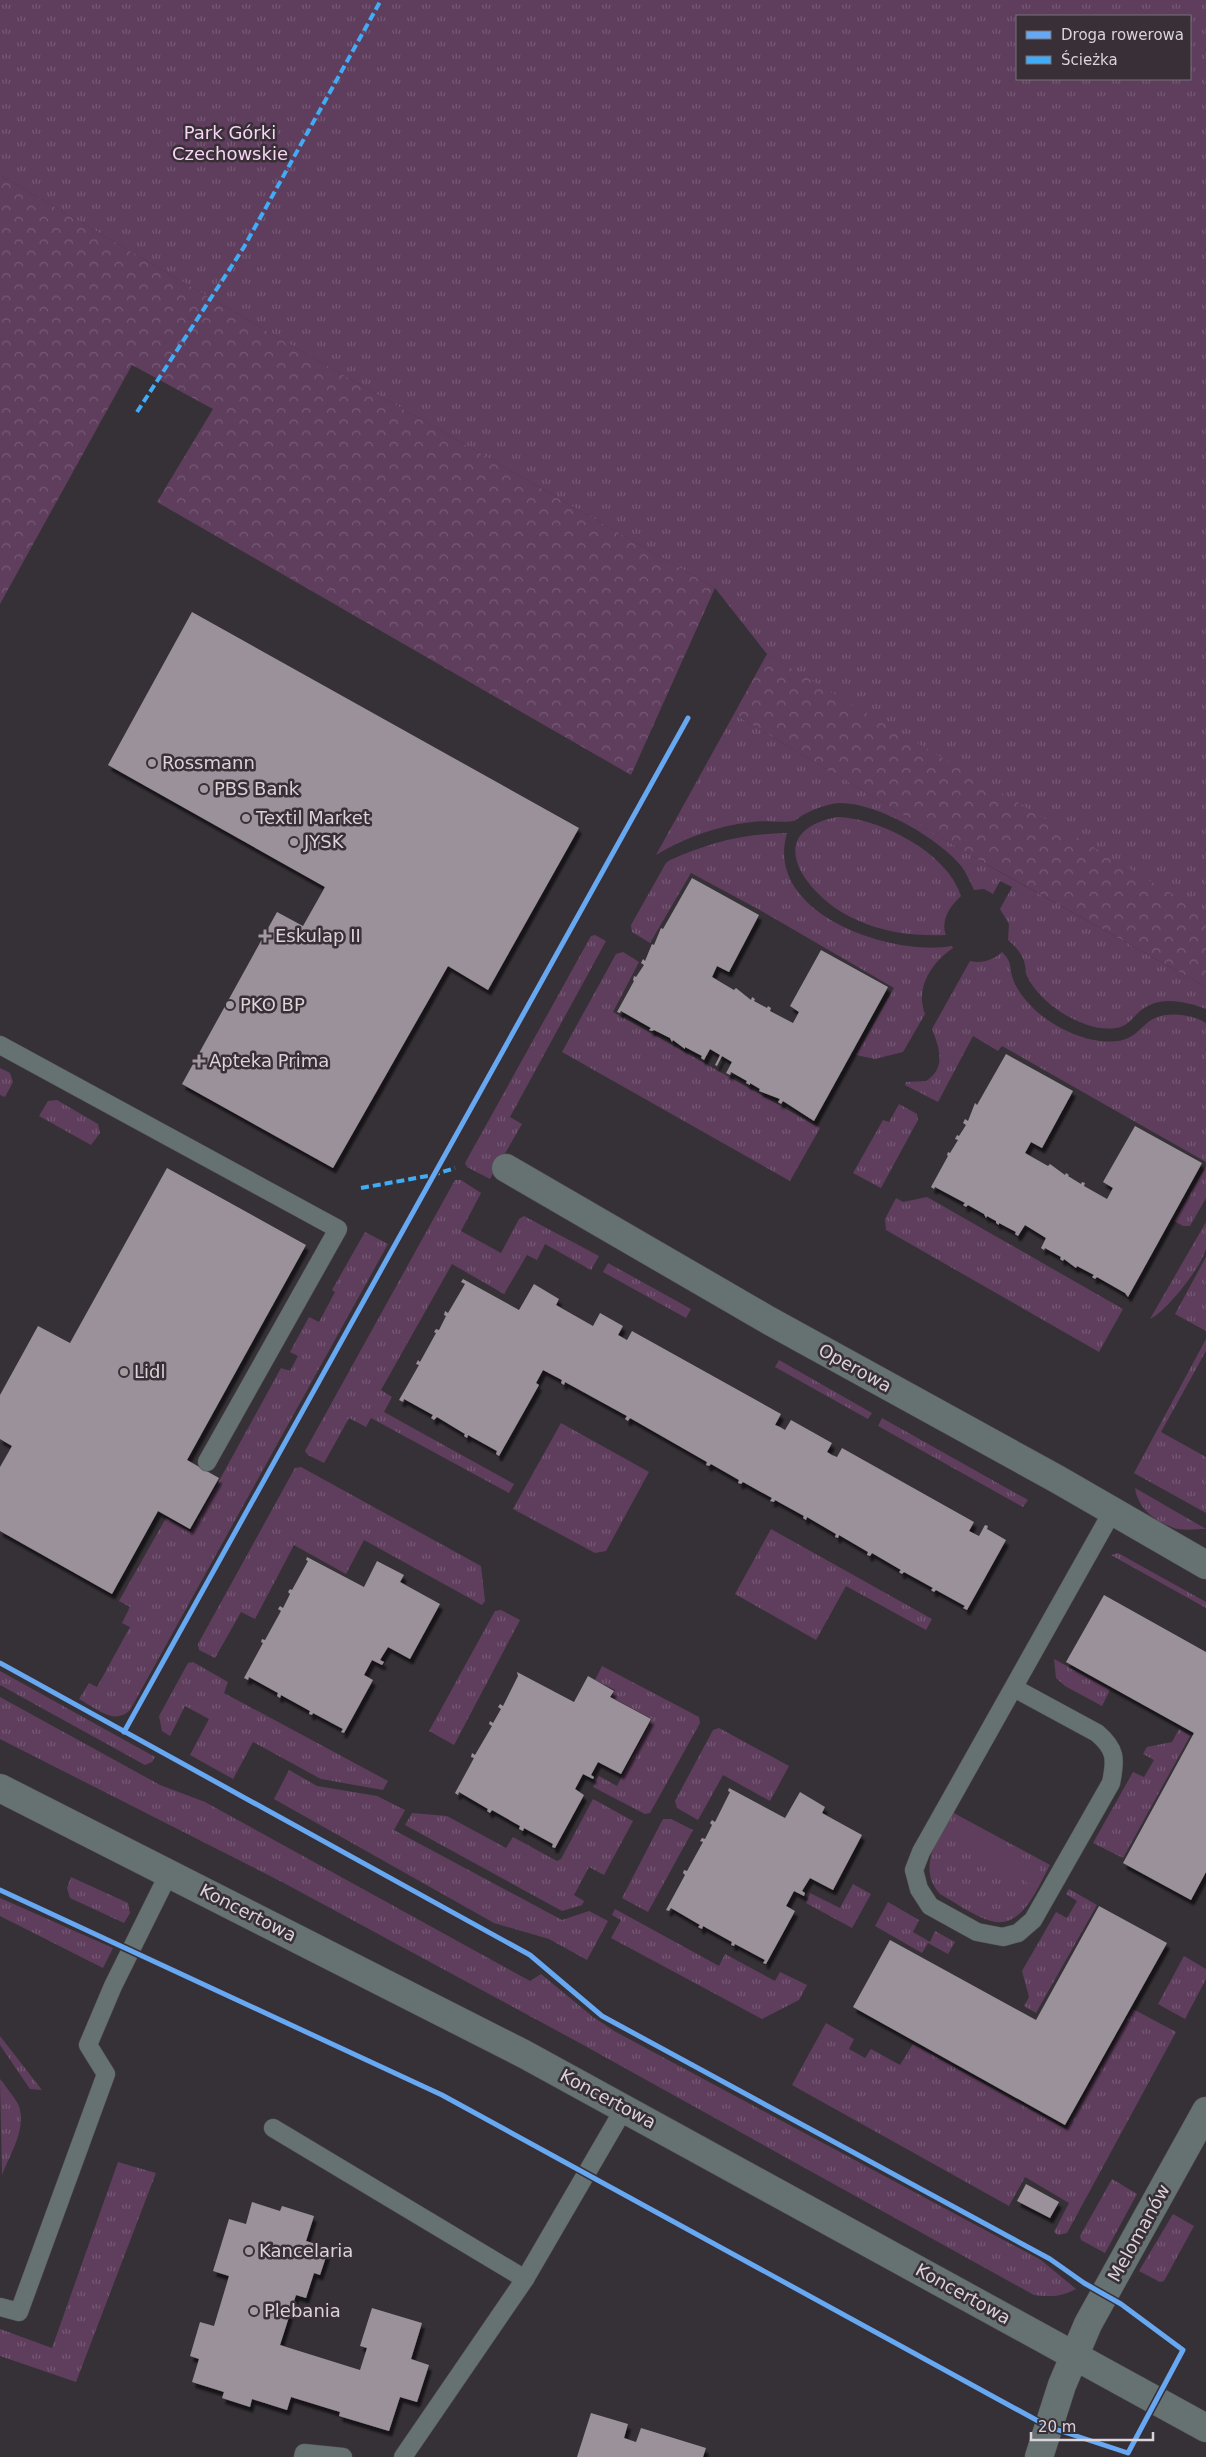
<svg xmlns="http://www.w3.org/2000/svg" width="1206" height="2457" font-family="'DejaVu Sans',sans-serif">
<defs>
<pattern id="grass-tufts" width="24" height="20" patternUnits="userSpaceOnUse" patternTransform="scale(1.25)"><rect width="24" height="20" fill="#5f3e5d"/><path d="M3 7l-1-3M5 7V3M7 7l1-3M15 17l-1-3M17 17v-4M19 17l1-3" fill="none" stroke="#755974"/></pattern>
<pattern id="forest-crowns" width="20" height="18" patternUnits="userSpaceOnUse" patternTransform="scale(1.25)"><rect width="20" height="18" fill="#5f3e5d"/><path d="M2 6a3 3 0 1 1 6 0M12 15a3 3 0 1 1 6 0" fill="none" stroke="#755974"/></pattern>
<filter id="shadow"><feDropShadow dx="3" dy="5.5" stdDeviation="1" flood-color="#0009"/></filter>
</defs>
<rect width="100%" height="100%" fill="#363136"/>
<g fill="url(#grass-tufts)" fill-rule="evenodd">
<path d="M0,0H1206V922L767,654L715,588L284,341L0,175ZM1017,16H1190V79H1017Z"/>
<path d="M734,714L991,867L1206,987V1009C1185,1001 1159,995 1140,1011C1134,1016 1130,1023 1123,1026C1100,1035 1069,1019 1051,1005C1042,997 1032,987 1027,976C1025,972 1026,968 1025,965C1023,954 1016,947 1008,940L1009,924L1000,909L1012,887L1000,881L993,894L984,889L974,890C970,882 967,874 962,867C939,838 876,802 839,803C827,804 814,809 803,815C800,816 797,820 794,821C784,823 764,820 752,822C717,826 686,837 656,855Z"/>
<path d="M837,817C880,818 948,853 961,896C951,905 940,920 946,935C915,936 885,933 857,920C810,900 756,833 837,817Z"/>
<path d="M787,833C763,914 892,957 952,946L953,948C931,963 915,988 925,1014L903,1052L875,1059L856,1055L894,988L758,909L691,873L650,943L632,932L631,925L666,863L670,860C711,842 742,834 787,833Z"/>
<polygon points="595,935 606,941 510,1117 522,1124 490,1179 467,1167 465,1163 591,936"/>
<polygon points="623,952 639,962 613,1012 820,1128 790,1181 562,1052 616,954"/>
<path d="M1002,952C1014,965 1008,965 1013,979C1017,991 1026,1001 1035,1010C1056,1029 1093,1047 1123,1040C1135,1037 1141,1027 1151,1020C1166,1011 1192,1014 1206,1023V1162L1002,1046L998,1051L973,1036L938,1102L905,1085L906,1082L926,1081C947,1068 939,1047 932,1029L970,961C982,964 993,960 1002,952Z"/>
<polygon points="0,1068 10,1073 13,1082 5,1097 0,1095"/>
<polygon points="57,1100 98,1124 100,1133 91,1145 39,1116 48,1101"/>
<polygon points="899,1104 917,1114 918,1120 881,1188 853,1173 883,1120 889,1122"/>
<polygon points="1206,1166 1206,1198 1190,1226 1183,1226 1174,1221"/>
<polygon points="455,1180 461,1180 481,1193 461,1231 501,1253 519,1219 524,1216 599,1256 591,1270 545,1244 537,1260 527,1255 504,1294 452,1264 381,1390 392,1397 384,1412 514,1484 509,1493 371,1418 366,1427 349,1418 324,1463 308,1455 305,1451"/>
<polygon points="927,1197 1123,1309 1099,1352 886,1230 885,1219 896,1198 903,1202"/>
<path d="M1206,1222C1206,1230 1206,1241 1206,1249C1202,1266 1166,1312 1150,1319Z"/>
<path d="M365,1232L388,1244L130,1710C114,1726 96,1708 79,1699L89,1683L97,1687L130,1627L122,1623L130,1607L119,1601L166,1518L191,1532L281,1368L290,1371L298,1356L290,1352L309,1317L319,1322L335,1292L332,1290Z"/>
<polygon points="1206,1257 1206,1331 1175,1314"/>
<polygon points="608,1263 691,1309 686,1318 603,1272"/>
<polygon points="1206,1339 1206,1351 1161,1432 1206,1457 1206,1513 1134,1473"/>
<polygon points="779,1360 872,1413 868,1419 775,1367"/>
<polygon points="882,1418 1028,1500 1023,1507 878,1426"/>
<polygon points="561,1423 649,1472 606,1551 595,1553 513,1509"/>
<polygon points="301,1467 481,1566 485,1601 482,1605 364,1540 346,1574 294,1545 255,1619 241,1612 215,1658 199,1650 198,1644 295,1468"/>
<path d="M1135,1488L1206,1529C1196,1529 1183,1531 1174,1528C1155,1521 1138,1509 1135,1488Z"/>
<polygon points="771,1529 932,1619 926,1630 846,1586 816,1640 735,1594"/>
<polygon points="1118,1553 1206,1602 1206,1608 1111,1555"/>
<polygon points="501,1610 520,1620 454,1745 429,1731 495,1611"/>
<polygon points="1054,1659 1110,1690 1102,1706 1065,1686 1056,1678"/>
<polygon points="193,1662 228,1682 224,1693 388,1781 383,1790 321,1779 253,1742 233,1779 190,1755 209,1719 185,1706 170,1736 162,1731 159,1716 188,1663"/>
<polygon points="602,1666 699,1717 700,1723 650,1813 645,1814 593,1787 599,1776 617,1786 652,1719 611,1697 615,1690 595,1680"/>
<polygon points="0,1671 155,1757 152,1762 145,1765 0,1685"/>
<path d="M0,1697L160,1785L205,1802L530,1981L541,1974L593,2017L616,2032L1041,2260L1076,2289C1061,2297 1051,2297 1034,2295L576,2041L282,1882L0,1739Z"/>
<polygon points="719,1728 789,1766 770,1801 723,1775 698,1820 677,1808 675,1801 713,1730"/>
<polygon points="1179,1729 1190,1736 1123,1858 1093,1843 1133,1772 1144,1777 1154,1760 1143,1754 1147,1747 1172,1742"/>
<polygon points="289,1770 317,1786 377,1796 405,1810 394,1830 562,1920 589,1911 608,1921 587,1960 549,1939 494,1923 274,1799"/>
<polygon points="593,1799 633,1821 604,1875 589,1867 574,1895 584,1901 582,1905 562,1911 405,1825 412,1813 447,1816 506,1848 513,1837 557,1861 561,1859"/>
<path d="M952,1812L1050,1865C1038,1886 1023,1930 991,1921C973,1916 955,1902 940,1894C916,1868 939,1837 952,1812Z"/>
<polygon points="663,1819 671,1819 693,1830 648,1912 622,1898"/>
<polygon points="71,1877 128,1903 130,1913 124,1923 70,1898 67,1888"/>
<polygon points="853,1884 871,1894 852,1928 806,1903 810,1893 840,1908"/>
<polygon points="1069,1889 1097,1905 1036,2013 1024,2006 1029,1997 1022,1971 1056,1912 1067,1918 1077,1901 1066,1894"/>
<polygon points="0,1898 113,1948 103,1968 0,1916"/>
<polygon points="888,1902 919,1920 913,1932 930,1942 935,1931 955,1942 948,1954 928,1943 922,1953 875,1926"/>
<polygon points="615,1909 719,1966 725,1954 775,1981 780,1972 807,1985 799,2000 762,2019 611,1938 621,1920 612,1915"/>
<polygon points="1184,1956 1206,1969 1206,1979 1185,2019 1158,2004"/>
<polygon points="1133,2009 1176,2032 1067,2233 1058,2235 1054,2232 1069,2203 1025,2177 1009,2206 792,2085 826,2023 854,2039 849,2049 865,2058 871,2049 900,2065 913,2044 1066,2129"/>
<polygon points="0,2036 42,2090 30,2089 0,2045"/>
<path d="M0,2079C6,2087 13,2095 18,2104C28,2127 10,2154 2,2175Z"/>
<polygon points="118,2162 156,2173 76,2382 0,2356 0,2329 52,2348"/>
<polygon points="1112,2179 1137,2194 1105,2253 1081,2240 1080,2236"/>
<polygon points="1173,2214 1194,2226 1164,2281 1160,2282 1139,2271"/>
</g>
<g fill="url(#forest-crowns)">
<polygon points="0,175 284,341 715,588 631,775 157,502 213,409 132,365 0,604"/>
<polygon points="767,654 1206,914 1206,987 979,860 734,714"/>
</g>
<path fill="#5f3e5d" d="M960,1821L1039,1867L1041,1873L1039,1880L1028,1884L1019,1874L1013,1875L1002,1866L989,1864C979,1856 962,1839 950,1836L951,1825Z"/>
<g fill="#9b919b" filter="url(#shadow)">
<polygon points="192,612 579,828 488,990 448,966 333,1168 182,1084 277,912 303,926 325,887 108,765"/>
<polygon points="692,878 759,915 729,972 717,966 712,977 734,990 736,988 751,1000 752,997 755,999 754,1001 767,1008 768,1006 771,1008 770,1011 793,1023 799,1012 790,1006 821,950 888,987 814,1121 783,1101 781,1104 778,1102 780,1099 759,1091 760,1089 750,1083 750,1085 746,1083 747,1081 731,1072 730,1075 726,1073 732,1062 722,1056 717,1066 715,1065 720,1055 710,1049 704,1060 701,1058 702,1056 685,1047 685,1049 673,1040 672,1042 670,1038 654,1030 652,1031 649,1030 651,1028 621,1011 620,1013 617,1012 634,981 633,980 634,976 636,977 644,965 641,963 643,959 645,961 652,944 654,945 661,928 663,929"/>
<polygon points="1006,1054 1073,1091 1042,1148 1031,1142 1025,1153 1048,1166 1050,1164 1065,1175 1066,1173 1069,1175 1068,1176 1081,1184 1082,1182 1085,1183 1084,1186 1107,1199 1113,1188 1103,1182 1135,1126 1202,1163 1128,1297 1125,1293 1097,1277 1095,1279 1092,1277 1094,1275 1077,1266 1076,1268 1064,1259 1063,1261 1060,1259 1061,1257 1045,1248 1044,1250 1041,1248 1046,1238 1025,1225 1018,1236 1015,1234 1016,1232 999,1223 999,1225 996,1223 996,1221 987,1216 986,1218 984,1214 968,1205 966,1207 963,1205 965,1203 935,1187 934,1189 931,1187 948,1156 947,1155 948,1152 950,1153 958,1140 955,1139 957,1135 959,1136 966,1125 963,1123 965,1119 968,1121 975,1103 977,1105"/>
<polygon points="167,1168 306,1245 187,1460 219,1478 190,1529 158,1511 112,1594 0,1531 0,1467 12,1446 0,1439 0,1395 38,1326 70,1343"/>
<polygon points="463,1279 519,1310 534,1284 559,1299 556,1305 593,1326 600,1313 623,1326 618,1335 627,1340 632,1331 781,1414 775,1425 780,1427 785,1430 791,1420 832,1443 827,1452 832,1455 837,1457 842,1448 974,1522 969,1531 979,1536 985,1525 988,1526 987,1529 1006,1540 967,1610 963,1608 965,1606 936,1590 934,1592 931,1590 933,1588 904,1572 902,1574 899,1572 901,1570 872,1553 870,1556 867,1555 868,1552 839,1535 838,1538 835,1537 836,1534 807,1517 806,1520 803,1518 804,1516 775,1500 774,1502 770,1501 772,1498 743,1482 741,1484 738,1483 739,1480 711,1464 709,1466 706,1465 707,1462 630,1418 628,1421 625,1419 627,1416 565,1382 564,1385 561,1383 562,1380 543,1370 536,1383 539,1385 499,1456 496,1454 497,1451 468,1435 467,1438 464,1436 465,1434 437,1417 434,1420 431,1418 433,1415 404,1399 403,1402 399,1400 419,1365 416,1364 418,1360 420,1362 436,1333 434,1332 436,1329 439,1330 446,1316 444,1315 445,1311 448,1313 465,1284 461,1282"/>
<polygon points="307,1557 364,1587 377,1561 404,1575 400,1582 440,1604 410,1659 388,1647 380,1660 384,1662 382,1665 372,1660 364,1675 373,1680 344,1733 341,1732 343,1729 313,1713 312,1715 309,1714 310,1711 281,1695 280,1698 277,1696 278,1693 249,1677 248,1680 244,1678 263,1643 261,1642 262,1639 265,1640 281,1611 278,1609 280,1606 283,1608 290,1594 288,1592 290,1589 292,1590 308,1561 306,1560"/>
<polygon points="1104,1595 1206,1652 1206,1872 1191,1900 1123,1863 1194,1733 1066,1662"/>
<polygon points="517,1672 574,1702 588,1676 614,1691 610,1697 651,1719 621,1774 598,1762 591,1775 594,1777 593,1779 583,1774 575,1789 584,1795 555,1848 552,1847 553,1844 524,1828 523,1831 519,1829 520,1826 492,1810 490,1813 487,1811 488,1809 459,1792 458,1795 455,1793 474,1758 471,1757 472,1753 475,1755 492,1726 489,1724 490,1721 493,1723 501,1709 498,1707 500,1704 503,1706 518,1676"/>
<polygon points="729,1788 785,1818 800,1792 825,1807 822,1813 862,1835 833,1890 810,1878 802,1891 805,1893 804,1896 794,1891 786,1906 795,1911 766,1964 763,1963 765,1960 735,1944 734,1946 731,1945 732,1942 703,1926 702,1929 698,1927 700,1925 671,1908 669,1911 666,1910 685,1875 683,1873 684,1870 687,1871 703,1842 700,1841 702,1838 705,1839 712,1825 710,1823 712,1820 715,1822 730,1792 728,1791"/>
<polygon points="1099,1906 1167,1943 1065,2125 853,2007 890,1940 1036,2020"/>
<polygon points="1026,2184 1059,2202 1050,2218 1017,2201"/>
<polygon points="252,2202 280,2211 282,2206 314,2216 306,2241 329,2248 320,2275 314,2273 306,2298 296,2295 280,2345 360,2370 367,2348 360,2346 372,2308 422,2323 411,2359 429,2365 417,2402 400,2397 389,2431 339,2416 340,2412 291,2397 287,2410 252,2399 250,2407 222,2398 224,2392 192,2382 199,2359 190,2356 200,2322 214,2326 229,2276 213,2271 229,2219 246,2224"/>
<polygon points="591,2413 628,2424 624,2438 636,2442 641,2428 706,2448 703,2457 577,2457"/>
</g>
<g fill="none" stroke-linecap="round" stroke-linejoin="round">
<defs>
<g id="service">
<polyline points="0,1045 338,1229 207,1462"/>
<path d="M1014,1688L1097,1733C1116,1749 1116,1759 1111,1783L1033,1920L1018,1933L1003,1937L977,1932L930,1906L919,1889L914,1870L921,1852L1112,1512"/>
<polyline points="273,2128 525,2279"/>
<polyline points="0,2307 19,2312 106,2074 88,2045 113,1986 169,1873"/>
<polyline points="303,2457 304,2453 343,2457"/>
<polyline points="403,2457 525,2279 625,2107"/>
</g>
<g id="minor">
<polyline points="506,1168 768,1320 1057,1479 1206,1565"/>
<polyline points="1039,2457 1062,2385 1088,2324 1206,2111"/>
</g>
<polyline id="tertiary" points="0,1788 524,2054 1206,2428"/>
</defs>
<use href="#service" stroke="#534f53" stroke-width="19"/>
<use href="#minor" stroke="#534f53" stroke-width="29"/>
<use href="#tertiary" stroke="#534f53" stroke-width="29"/>
<use href="#service" stroke="#657271" stroke-width="18"/>
<use href="#minor" stroke="#657271" stroke-width="28"/>
<use href="#tertiary" stroke="#657271" stroke-width="28"/>
<g stroke="#42abf6" stroke-width="4" stroke-dasharray="8 4" stroke-linecap="butt">
<polyline points="137,412 244,247 381,0"/>
<polyline points="361,1188 433,1175 455,1168"/>
</g>
<defs>
<g id="cycleway">
<polyline points="0,1663 530,1955 602,2016 1050,2259 1084,2283 1121,2304 1183,2350 1128,2453 1049,2427 442,2095 0,1890"/>
<polyline points="124,1732 688,718"/>
</g>
</defs>
<use href="#cycleway" stroke="#382f37" stroke-width="8"/>
<use href="#cycleway" stroke="#66a8f1" stroke-width="5"/>
</g>
<g fill="#a19ba0" stroke="#382f37" stroke-width="2">
<circle cx="152" cy="763" r="5"/>
<circle cx="204" cy="789" r="5"/>
<circle cx="246" cy="818" r="5"/>
<circle cx="294" cy="842" r="5"/>
<path d="M262.5 928.5h5v5h5v5h-5v5h-5v-5h-5v-5h5z"/>
<circle cx="230" cy="1005" r="5"/>
<path d="M196.5 1053.5h5v5h5v5h-5v5h-5v-5h-5v-5h5z"/>
<circle cx="124" cy="1372" r="5"/>
<circle cx="249" cy="2251" r="5"/>
<circle cx="254" cy="2311" r="5"/>
</g>
<g text-anchor="middle" stroke-width="5" stroke-linejoin="round" paint-order="stroke">
<g font-size="18" fill="#f7d5f4" stroke="#382f37">
<text x="230" y="139">Park Górki<tspan x="230" dy="21">Czechowskie</tspan></text>
</g>
<g font-size="18" fill="#dad4d9" stroke="#382f37" text-anchor="start">
<text x="162" y="769">Rossmann</text>
<text x="214" y="795">PBS Bank</text>
<text x="256" y="824">Textil Market</text>
<text x="304" y="848">JYSK</text>
<text x="275" y="942">Eskulap II</text>
<text x="240" y="1011">PKO BP</text>
<text x="209" y="1067">Apteka Prima</text>
<text x="134" y="1378">Lidl</text>
<text x="259" y="2257">Kancelaria</text>
<text x="264" y="2317">Plebania</text>
</g>
<g font-size="18" fill="#dad4d9" stroke="#382f37">
<text transform="translate(855 1368) rotate(29)" y="6">Operowa</text>
<text transform="translate(248 1913) rotate(27)" y="6">Koncertowa</text>
<text transform="translate(608 2099) rotate(28)" y="6">Koncertowa</text>
<text transform="translate(1139 2233) rotate(-61)" y="6">Melomanów</text>
<text transform="translate(963 2294) rotate(29)" y="6">Koncertowa</text>
</g>
</g>
<rect x="1016" y="15" width="175" height="65" fill="#382f37" stroke="#797178"/>
<rect x="1026" y="31" width="25" height="8" fill="#66a8f1" stroke="#797178"/>
<text x="1061" y="40" font-size="15" fill="#dad4d9">Droga rowerowa</text>
<rect x="1026" y="56" width="25" height="8" fill="#42abf6" stroke="#797178"/>
<text x="1061" y="65" font-size="15" fill="#dad4d9">Ścieżka</text>
<path d="M1031 2432v8h122v-8" fill="none" stroke="#dad4d9" stroke-width="2.5"/>
<text x="1038" y="2432" font-size="15" fill="#dad4d9" stroke="#382f37" stroke-width="4" paint-order="stroke">20 m</text>
</svg>
